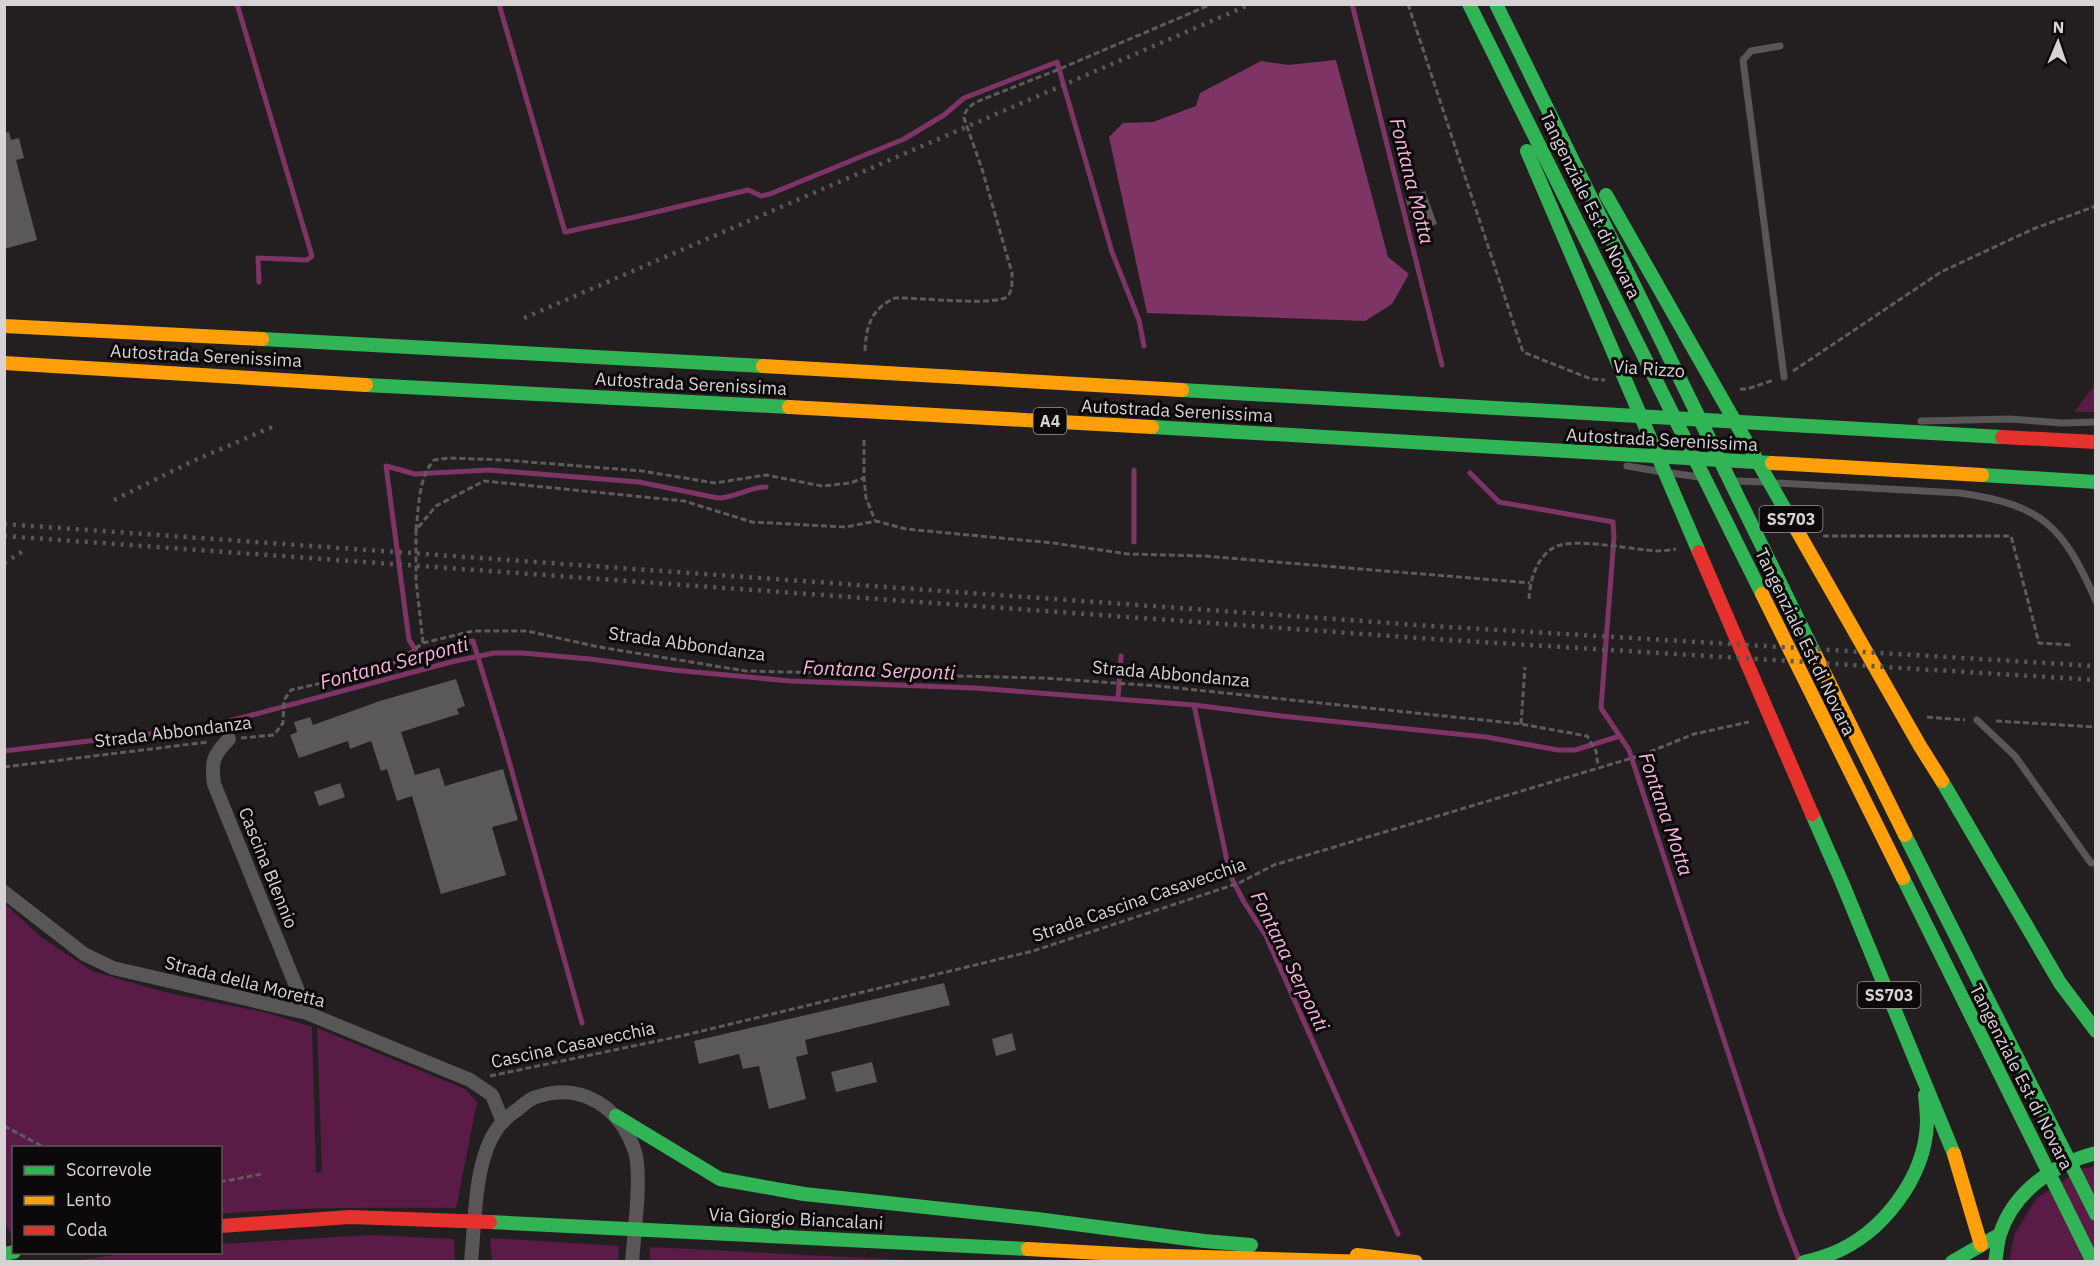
<svg xmlns="http://www.w3.org/2000/svg" width="2100" height="1266" font-family="'IBM Plex Sans',sans-serif">
<rect width="100%" height="100%" fill="#231f21"/>
<g fill="#5b1b47">
<polygon points="2095,385 2095,412 2074,412"/>
<path d="M4,903L41,937L92,971L164,992L267,1013L312,1027L316,1173L322,1171L317,1028L465,1089L477,1102L456,1208C377,1208 299,1206 221,1214L220,1148H14L13,1238L4,1221Z"/>
<polygon points="2095,1166 2095,1261 2009,1262 2015,1233 2037,1198 2081,1169"/>
<polygon points="371,1235 454,1239 455,1261 73,1261 135,1252 220,1252 221,1244"/>
<polygon points="490,1238 619,1246 618,1261 492,1261"/>
<polygon points="650,1247 928,1261 650,1261"/>
</g>
<polygon fill="#7f3466" points="1336,60 1388,257 1409,274 1392,304 1365,321 1147,313 1109,137 1123,123 1153,122 1196,106 1200,93 1261,61 1288,65"/>
<g fill="none" stroke-linecap="round" stroke-linejoin="round">
<g stroke="#7f3466" stroke-width="5">
<polyline points="237,4 312,256 307,260 258,258 259,282"/>
<polyline points="499,4 565,232 635,217 748,190 761,196 770,194 904,139 944,115 964,98 1057,62 1112,252 1139,320 1144,346"/>
<polyline points="1352,4 1442,365"/>
<polyline points="1134,470 1134,542"/>
<polyline points="1470,473 1499,502 1613,522 1614,537 1601,708 1629,750 1780,1211 1799,1260"/>
<polyline points="1118,699 1121,656"/>
<polyline points="1194,705 1281,716 1486,737 1558,750 1575,750 1620,736"/>
<polyline points="4,751 207,727 451,662 494,653 522,653 590,659 673,670 790,681 975,688 1194,705 1230,875 1244,902 1266,936 1398,1234"/>
<path d="M582,1023L502,736L473,641L430,653L421,658L409,640L386,466L415,474L489,470L639,482L718,498C736,498 749,487 766,487"/>
</g>
</g>
<g fill="#5b5859">
<polygon points="9,132 11,140 19,138 24,158 16,160 37,240 4,249 4,133"/>
<polygon points="1425,191 1437,224 1416,231 1405,198"/>
<polygon points="456,679 465,706 457,709 459,714 401,732 415,775 439,768 445,786 503,769 518,820 492,827 506,875 441,894 412,796 397,801 387,769 381,771 371,741 350,749 348,741 299,758 290,735 297,732 294,722 310,717 313,725 380,701"/>
<polygon points="340,783 345,797 319,806 314,792"/>
<polygon points="944,983 950,1005 805,1040 808,1054 796,1057 806,1099 769,1109 759,1066 743,1069 739,1054 699,1064 694,1041"/>
<polygon points="1012,1033 1016,1050 996,1056 992,1039"/>
<polygon points="872,1062 877,1082 836,1092 831,1072"/>
</g>
<g fill="none" stroke-linecap="round" stroke-linejoin="round">
<g stroke="#5e5b5c" stroke-width="3" stroke-dasharray="6 3" stroke-linecap="butt">
<polyline points="1408,4 1523,352 1591,379 1605,380"/>
<path d="M865,351C866,326 871,309 895,298C915,297 998,307 1008,296C1013,289 1012,280 1012,273L982,169L964,118C965,110 969,107 976,102L1057,70L1212,4"/>
<polyline points="1793,371 1941,272 2033,229 2096,206"/>
<polyline points="1740,389 1747,389 1774,380"/>
<polyline points="864,440 864,478 866,498 875,520"/>
<path d="M416,530C419,507 418,478 434,460L449,458L504,460L642,471L715,483L766,475L822,486L850,483L864,478"/>
<polyline points="1823,536 2011,536 2039,643 2072,645"/>
<path d="M1529,599C1530,580 1536,557 1555,547C1573,537 1634,550 1657,551C1663,551 1670,550 1676,549"/>
<polyline points="423,643 416,580 416,530 436,506 484,481 684,501 752,522 846,527 876,521 906,529 1053,543 1128,554 1205,556 1530,583"/>
<polyline points="1927,717 1965,720"/>
<polyline points="1996,721 2096,727"/>
<polyline points="1521,724 1525,667"/>
<polyline points="241,738 274,735 283,723 284,700 291,690 367,673 398,661 423,643 473,631 527,631 599,647 746,671 1043,678 1158,686 1521,724 1587,736 1596,751 1598,766"/>
<polyline points="4,767 208,742"/>
<polyline points="490,1076 681,1036 1033,951 1239,883 1274,865 1642,755 1694,734 1749,722"/>
<polyline points="4,1126 46,1148"/>
<polyline points="220,1182 262,1174"/>
</g>
<g stroke="#595658" stroke-width="7">
<polyline points="1780,46 1751,51 1743,60 1784,377"/>
<polyline points="1921,421 2010,419 2062,423 2096,422"/>
<polyline points="1627,466 1657,471"/>
<polyline points="1671,473 1699,477"/>
<polyline points="1737,481 1765,482"/>
<path d="M1776,483L1960,493C2043,505 2063,526 2096,601"/>
<polyline points="1977,720 2015,756 2091,863 2096,863"/>
</g>
<g stroke="#595658" stroke-width="14">
<path d="M229,739C213,755 211,762 214,784L307,1013"/>
<polyline points="4,892 84,954 113,968 307,1013 470,1080 492,1095 503,1122"/>
<path d="M471,1262C475,1223 474,1165 495,1132C500,1124 509,1115 517,1110C523,1105 529,1099 536,1097C582,1081 621,1108 635,1152C642,1174 634,1236 632,1262"/>
</g>
<g stroke="#30b455" stroke-width="14">
<polyline points="1469,4 1762,594"/>
<polyline points="1496,4 1816,656"/>
<polyline points="1527,151 1699,552"/>
<polyline points="1606,195 1787,513"/>
<polyline points="262,339 763,366"/>
<polyline points="366,385 789,407"/>
<polyline points="1182,390 2002,437"/>
<polyline points="1152,427 1772,463"/>
<polyline points="1982,475 2096,482"/>
<polyline points="1942,781 2060,983 2096,1031"/>
<polyline points="1812,814 1841,880 1954,1154"/>
<polyline points="1905,835 2096,1214"/>
<polyline points="1903,878 2093,1262"/>
<polyline points="616,1116 720,1179 804,1194 1037,1219 1204,1241 1251,1245"/>
<polyline points="490,1222 1028,1249"/>
<polyline points="4,1254 14,1252"/>
<path d="M1804,1262C1813,1260 1822,1258 1831,1254C1882,1234 1925,1178 1927,1123C1927,1114 1926,1104 1925,1095"/>
<polyline points="1952,1262 1995,1237"/>
<path d="M1995,1262C1997,1253 1997,1243 2000,1234C2014,1191 2054,1164 2096,1153"/>
</g>
<g stroke="#ff9f0a" stroke-width="14">
<polyline points="4,326 262,339"/>
<polyline points="4,363 366,385"/>
<polyline points="763,366 1182,390"/>
<polyline points="789,407 1152,427"/>
<polyline points="1772,463 1982,475"/>
<polyline points="1787,513 1920,746 1942,781"/>
<polyline points="1762,594 1903,878"/>
<polyline points="1816,656 1905,835"/>
<polyline points="1954,1154 1981,1245"/>
<polyline points="1028,1249 1137,1255 1370,1262"/>
<polyline points="1357,1255 1416,1262"/>
</g>
<g stroke="#e5322d" stroke-width="14">
<polyline points="2002,437 2096,442"/>
<polyline points="1699,552 1812,814"/>
<polyline points="220,1226 350,1217 490,1222"/>
</g>
<g stroke="#5a5658" stroke-width="4.5" stroke-dasharray="3 6" stroke-linecap="butt">
<polyline points="524,318 1251,4"/>
<polyline points="114,500 193,461 272,427"/>
<polyline points="4,524 1432,626 2096,666"/>
<polyline points="4,536 1433,639 2096,680"/>
<polyline points="4,563 23,551"/>
</g>
</g>
<g text-anchor="middle" stroke-width="6" stroke-linejoin="round" paint-order="stroke">
<g fill="#0c090a" stroke="#9a9698" stroke-width="1.5">
<rect x="1033.5" y="408" width="33" height="26" rx="4.5"/>
<rect x="1759.5" y="506" width="63" height="26" rx="4.5"/>
<rect x="1857.5" y="982" width="63" height="26" rx="4.5"/>
</g>
<g font-size="16" font-weight="bold" fill="#d7d2d5">
<text x="1050" y="427">A4</text>
<text x="1791" y="525">SS703</text>
<text x="1889" y="1001">SS703</text>
</g>
<g font-size="18" fill="#d7d2d5" stroke="#0c090a">
<text transform="translate(1590 205) rotate(64)" y="6">Tangenziale Est di Novara</text>
<text transform="translate(206 356) rotate(3)" y="6">Autostrada Serenissima</text>
<text transform="translate(1649 369) rotate(4)" y="6">Via Rizzo</text>
<text transform="translate(691 384) rotate(3)" y="6">Autostrada Serenissima</text>
<text transform="translate(1177 411) rotate(3)" y="6">Autostrada Serenissima</text>
<text transform="translate(1662 440) rotate(3)" y="6">Autostrada Serenissima</text>
<text transform="translate(1805 642) rotate(64)" y="6">Tangenziale Est di Novara</text>
<text transform="translate(687 644) rotate(8)" y="6">Strada Abbondanza</text>
<text transform="translate(1171 674) rotate(5)" y="6">Strada Abbondanza</text>
<text transform="translate(173 732) rotate(-7)" y="6">Strada Abbondanza</text>
<text transform="translate(268 868) rotate(68)" y="6">Cascina Blennio</text>
<text transform="translate(1139 900) rotate(-19)" y="6">Strada Cascina Casavecchia</text>
<text transform="translate(245 982) rotate(14)" y="6">Strada della Moretta</text>
<text transform="translate(573 1045) rotate(-12)" y="6">Cascina Casavecchia</text>
<text transform="translate(2021 1077) rotate(63)" y="6">Tangenziale Est di Novara</text>
<text transform="translate(796 1219) rotate(3)" y="6">Via Giorgio Biancalani</text>
</g>
<g font-size="20" font-style="italic" fill="#f8b2dc" stroke="#0c090a">
<text transform="translate(1412 181) rotate(76)" y="7">Fontana Motta</text>
<text transform="translate(394 663) rotate(-15)" y="7">Fontana Serponti</text>
<text transform="translate(879 670) rotate(2)" y="7">Fontana Serponti</text>
<text transform="translate(1666 814) rotate(71)" y="7">Fontana Motta</text>
<text transform="translate(1290 961) rotate(64)" y="7">Fontana Serponti</text>
</g>
</g>
<rect width="2100" height="1266" fill="none" stroke="#d7d2d5" stroke-width="12"/>
<rect x="12" y="1146" width="210" height="108" fill="#0c090a" stroke="#5d595b" stroke-width="1.5"/>
<rect x="24" y="1166" width="30" height="9" fill="#30b455" stroke="#5d595b" stroke-width="1.5"/>
<text x="66" y="1176" font-size="18" fill="#d7d2d5">Scorrevole</text>
<rect x="24" y="1196" width="30" height="9" fill="#ff9f0a" stroke="#5d595b" stroke-width="1.5"/>
<text x="66" y="1206" font-size="18" fill="#d7d2d5">Lento</text>
<rect x="24" y="1226" width="30" height="9" fill="#e5322d" stroke="#5d595b" stroke-width="1.5"/>
<text x="66" y="1236" font-size="18" fill="#d7d2d5">Coda</text>
<g transform="translate(2058 42) rotate(2)" stroke="#0c090a" stroke-width="4.5" paint-order="stroke">
<path d="M0-4.5L10 22L0 15L-10 22Z" fill="#d7d2d5"/>
<text y="-9" font-size="16" font-weight="bold" text-anchor="middle" fill="#d7d2d5">N</text>
</g>
</svg>
